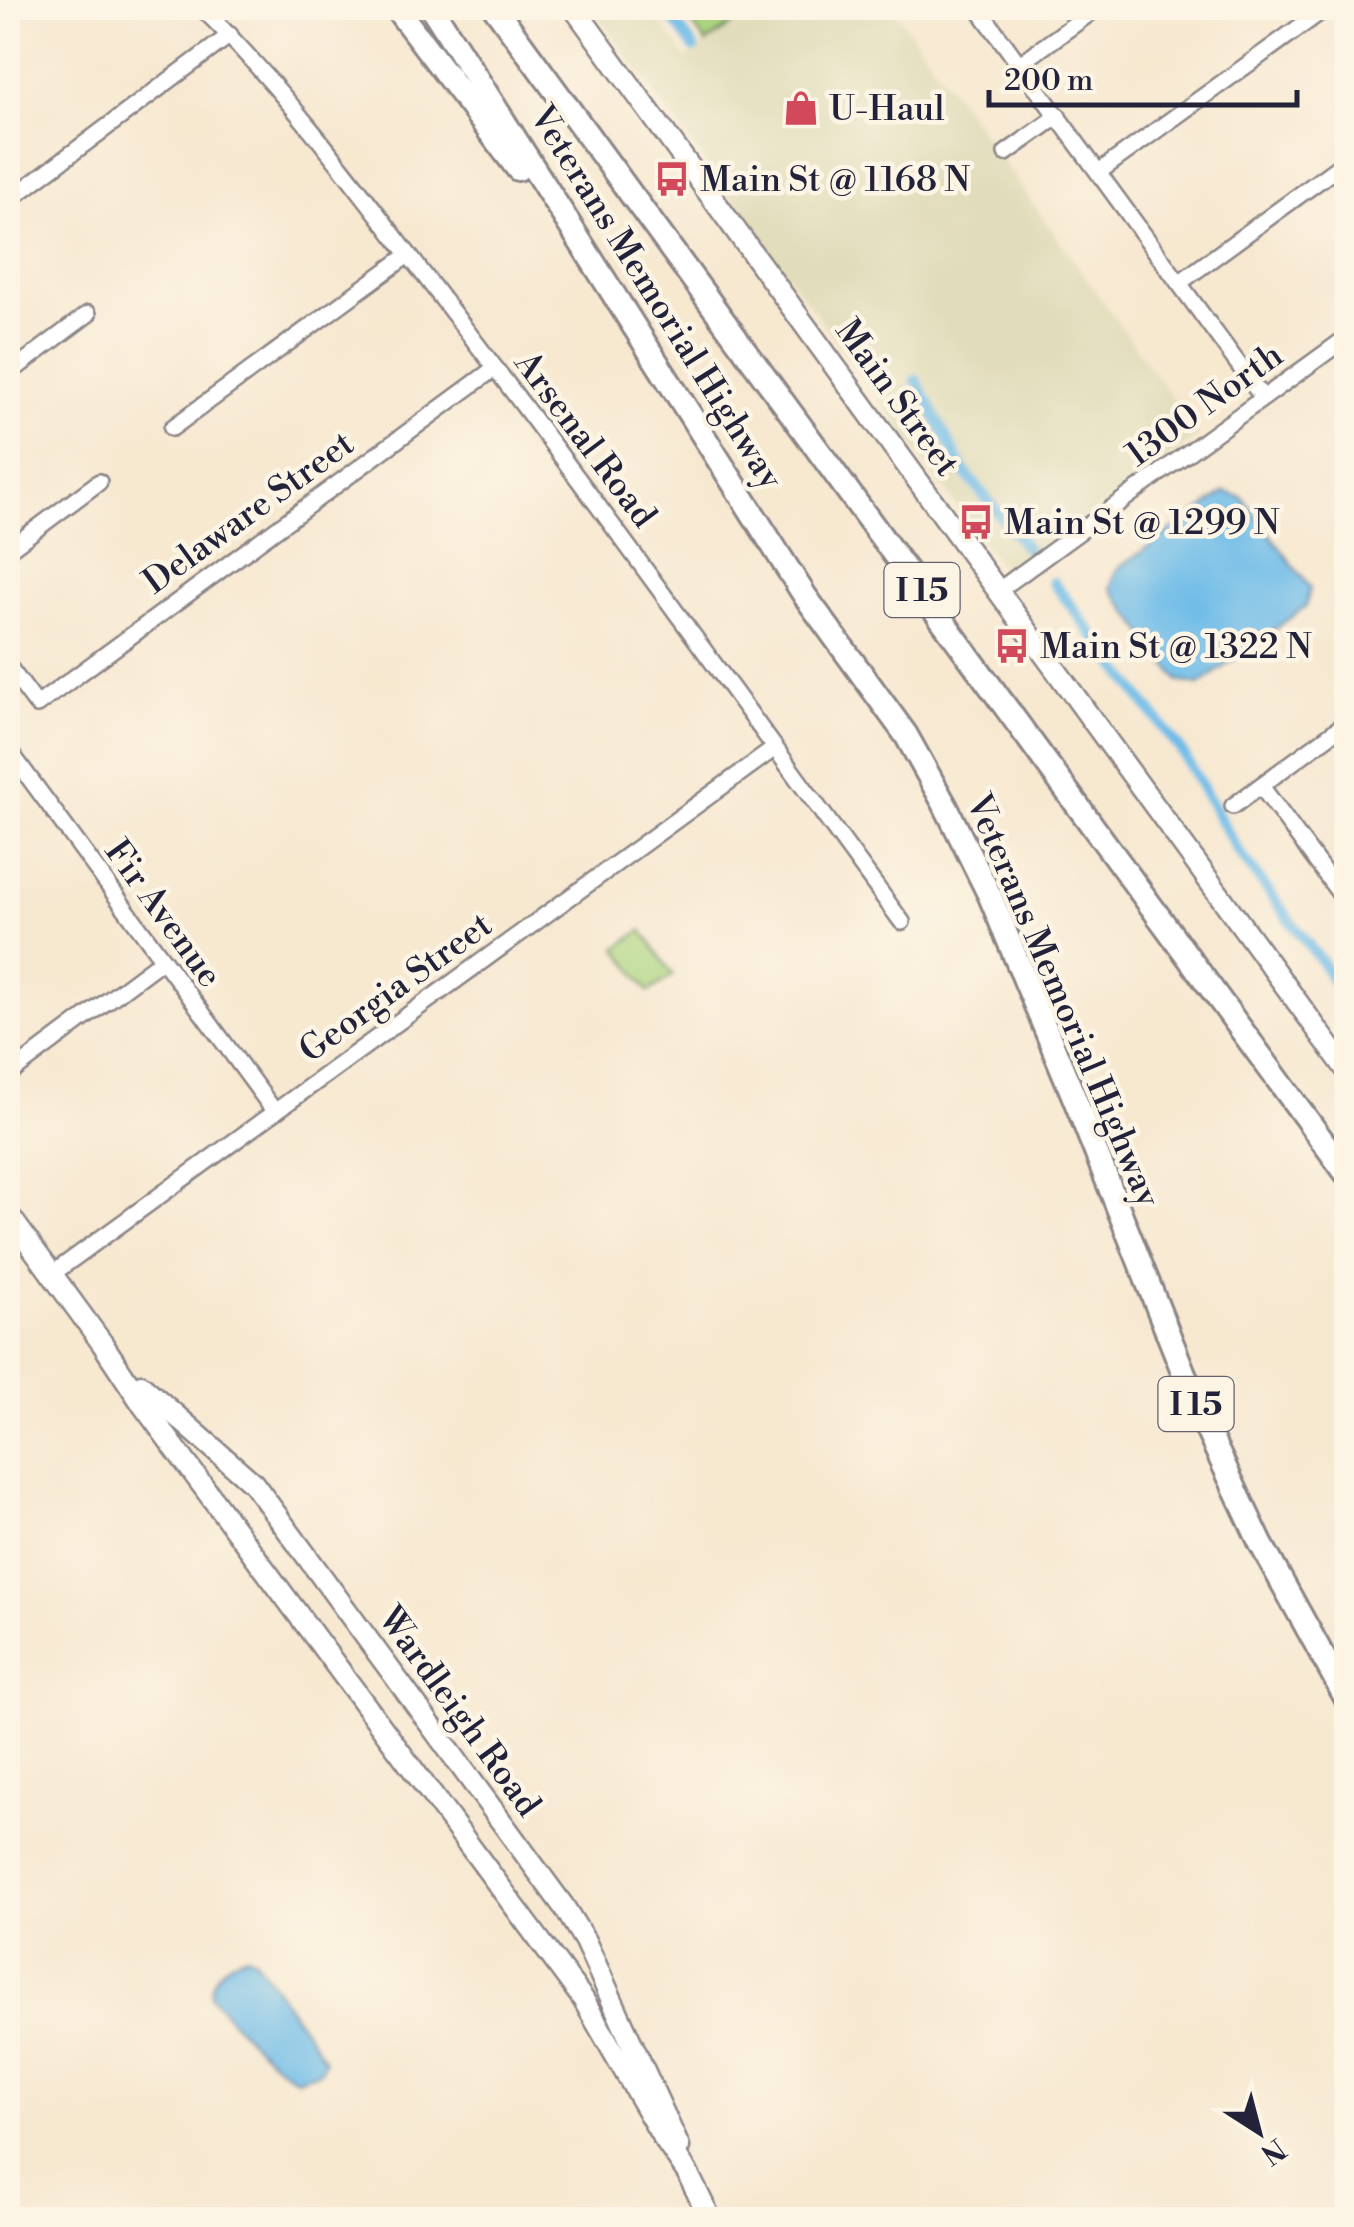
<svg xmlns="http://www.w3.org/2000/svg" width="1354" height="2227" font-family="'Libre Bodoni',serif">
<rect width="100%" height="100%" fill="#fcf5e5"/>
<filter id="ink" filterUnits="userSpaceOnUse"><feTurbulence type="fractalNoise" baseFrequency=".01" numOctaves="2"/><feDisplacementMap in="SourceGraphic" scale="20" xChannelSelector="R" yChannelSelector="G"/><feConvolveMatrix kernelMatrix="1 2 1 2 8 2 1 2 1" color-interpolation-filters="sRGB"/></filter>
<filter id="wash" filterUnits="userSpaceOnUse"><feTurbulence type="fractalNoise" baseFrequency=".0048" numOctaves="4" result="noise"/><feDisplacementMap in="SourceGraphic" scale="40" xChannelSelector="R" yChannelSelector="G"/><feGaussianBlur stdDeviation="2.25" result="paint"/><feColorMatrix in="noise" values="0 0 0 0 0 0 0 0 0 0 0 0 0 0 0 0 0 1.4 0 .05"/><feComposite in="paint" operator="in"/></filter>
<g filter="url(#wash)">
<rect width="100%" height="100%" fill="#f7e8d0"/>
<polygon fill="#e1dcba" points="592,8 651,8 686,58 755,8 893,8 1199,436 1006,573"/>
<g fill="#abd47f" stroke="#667b5d" stroke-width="2.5">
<polygon points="680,8 755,8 706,43"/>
<polygon points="642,930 673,975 649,992 617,948"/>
</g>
<g fill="#6ebce8" stroke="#486f92" stroke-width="2.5">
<polygon points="1225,492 1242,497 1310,588 1306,606 1199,685 1179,681 1111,588 1116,570"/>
<path d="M247,1955L255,1959L325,2060L320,2071L296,2079C260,2054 238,2030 211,1996C210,1975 228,1960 247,1955Z"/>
</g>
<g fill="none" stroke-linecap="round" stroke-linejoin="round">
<g stroke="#6ebce8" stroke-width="11">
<polyline points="664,8 694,48"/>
<polyline points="916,380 964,471 1027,549"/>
<polyline points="1053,582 1182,752 1238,851 1323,964 1346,1003"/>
</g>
</g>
</g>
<g filter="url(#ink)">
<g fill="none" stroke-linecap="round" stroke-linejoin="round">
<defs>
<g id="minor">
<path d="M202,8C296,101 376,213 457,318C609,517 754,720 902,922"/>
<polyline points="978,8 1263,398"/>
<polyline points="1339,8 1346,19"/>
<polyline points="1021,63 1097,8"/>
<polyline points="1006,153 1058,116"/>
<polyline points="1100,171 1326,8"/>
<polyline points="8,201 230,35"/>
<polyline points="1179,283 1346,161"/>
<polyline points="8,374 88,314"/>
<polyline points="172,428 408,255"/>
<polyline points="8,550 99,482"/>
<polyline points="999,590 1346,338"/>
<polyline points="8,666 37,705 495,368"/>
<polyline points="8,749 275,1112"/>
<polyline points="1261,786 1346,902"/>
<polyline points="1233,806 1346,723"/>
<polyline points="8,1075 161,961"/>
<polyline points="52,1274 775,748"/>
</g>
<g id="major">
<polyline points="574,8 1346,1069"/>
<polyline points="8,1214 102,1343 143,1405 583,1999 662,2136 687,2172 711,2220"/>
<polyline points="141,1385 253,1483 564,1907 585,1941 679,2147"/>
</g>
<g id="highway">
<polyline points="396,8 518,169"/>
<polyline points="432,8 805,596 906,735 945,805 990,896 1074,1097 1202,1419 1261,1544 1346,1698"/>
<polyline points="495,8 1346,1173"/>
</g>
</defs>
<use href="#minor" stroke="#8c8586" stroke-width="20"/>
<use href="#major" stroke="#8c8586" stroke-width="25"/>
<use href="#highway" stroke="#8c8586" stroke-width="28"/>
<use href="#minor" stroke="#fff" stroke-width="15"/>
<use href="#major" stroke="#fff" stroke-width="20"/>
<use href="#highway" stroke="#fff" stroke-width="22"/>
</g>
</g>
<defs>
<symbol id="shop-bare" viewBox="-9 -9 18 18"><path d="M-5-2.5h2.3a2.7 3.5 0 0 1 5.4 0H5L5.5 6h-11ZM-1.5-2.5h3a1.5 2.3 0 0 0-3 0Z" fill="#d1495b" stroke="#fcf5e5" stroke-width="2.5" paint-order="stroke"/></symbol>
<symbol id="bus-bare" viewBox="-9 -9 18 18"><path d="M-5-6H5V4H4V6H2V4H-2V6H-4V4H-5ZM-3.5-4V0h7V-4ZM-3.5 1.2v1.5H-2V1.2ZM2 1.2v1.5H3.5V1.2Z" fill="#d1495b" stroke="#fcf5e5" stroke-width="2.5" paint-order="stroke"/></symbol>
</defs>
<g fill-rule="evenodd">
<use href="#shop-bare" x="776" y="83" width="50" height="50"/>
<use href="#bus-bare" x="647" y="154" width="50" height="50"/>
<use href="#bus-bare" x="951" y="497" width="50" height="50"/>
<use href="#bus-bare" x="987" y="621" width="50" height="50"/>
</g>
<g text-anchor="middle" stroke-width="9" stroke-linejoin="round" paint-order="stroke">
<g fill="#fcf5e5" stroke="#63616e" stroke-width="2.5">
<rect x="884.5" y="563" width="75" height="54" rx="8"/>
<rect x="1158.5" y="1377" width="75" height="54" rx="8"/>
</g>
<g font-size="32" font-weight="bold" fill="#22223b">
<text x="922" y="601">I 15</text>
<text x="1196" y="1415">I 15</text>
</g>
<g font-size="35" fill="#22223b" stroke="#fcf5e5" text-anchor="start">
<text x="829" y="120">U-Haul</text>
<text x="700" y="191">Main St @ 1168 N</text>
<text x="1004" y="534">Main St @ 1299 N</text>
<text x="1040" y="658">Main St @ 1322 N</text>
</g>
<g font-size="35" fill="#22223b" stroke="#fcf5e5">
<text transform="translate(657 297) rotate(58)" y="12">Veterans Memorial Highway</text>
<text transform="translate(898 397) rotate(54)" y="12">Main Street</text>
<text transform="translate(1204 404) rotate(-36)" y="12">1300 North</text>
<text transform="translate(586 439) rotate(53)" y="12">Arsenal Road</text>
<text transform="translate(248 512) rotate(-36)" y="12">Delaware Street</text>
<text transform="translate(164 913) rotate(54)" y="12">Fir Avenue</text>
<text transform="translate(395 987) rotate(-36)" y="12">Georgia Street</text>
<text transform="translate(1064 1000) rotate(67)" y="12">Veterans Memorial Highway</text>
<text transform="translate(460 1711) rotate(54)" y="12">Wardleigh Road</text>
</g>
</g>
<rect width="1354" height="2227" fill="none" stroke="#fcf5e5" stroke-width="40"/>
<g transform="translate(1259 2132) rotate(144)" stroke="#fcf5e5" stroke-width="8" paint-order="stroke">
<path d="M0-8L18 38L0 25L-18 38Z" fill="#22223b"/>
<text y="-15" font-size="28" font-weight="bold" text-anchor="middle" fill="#22223b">N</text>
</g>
<path d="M989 90v15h308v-15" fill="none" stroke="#22223b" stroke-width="5"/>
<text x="1004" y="90" font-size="30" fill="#22223b" stroke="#fcf5e5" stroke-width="8" paint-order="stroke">200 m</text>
</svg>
